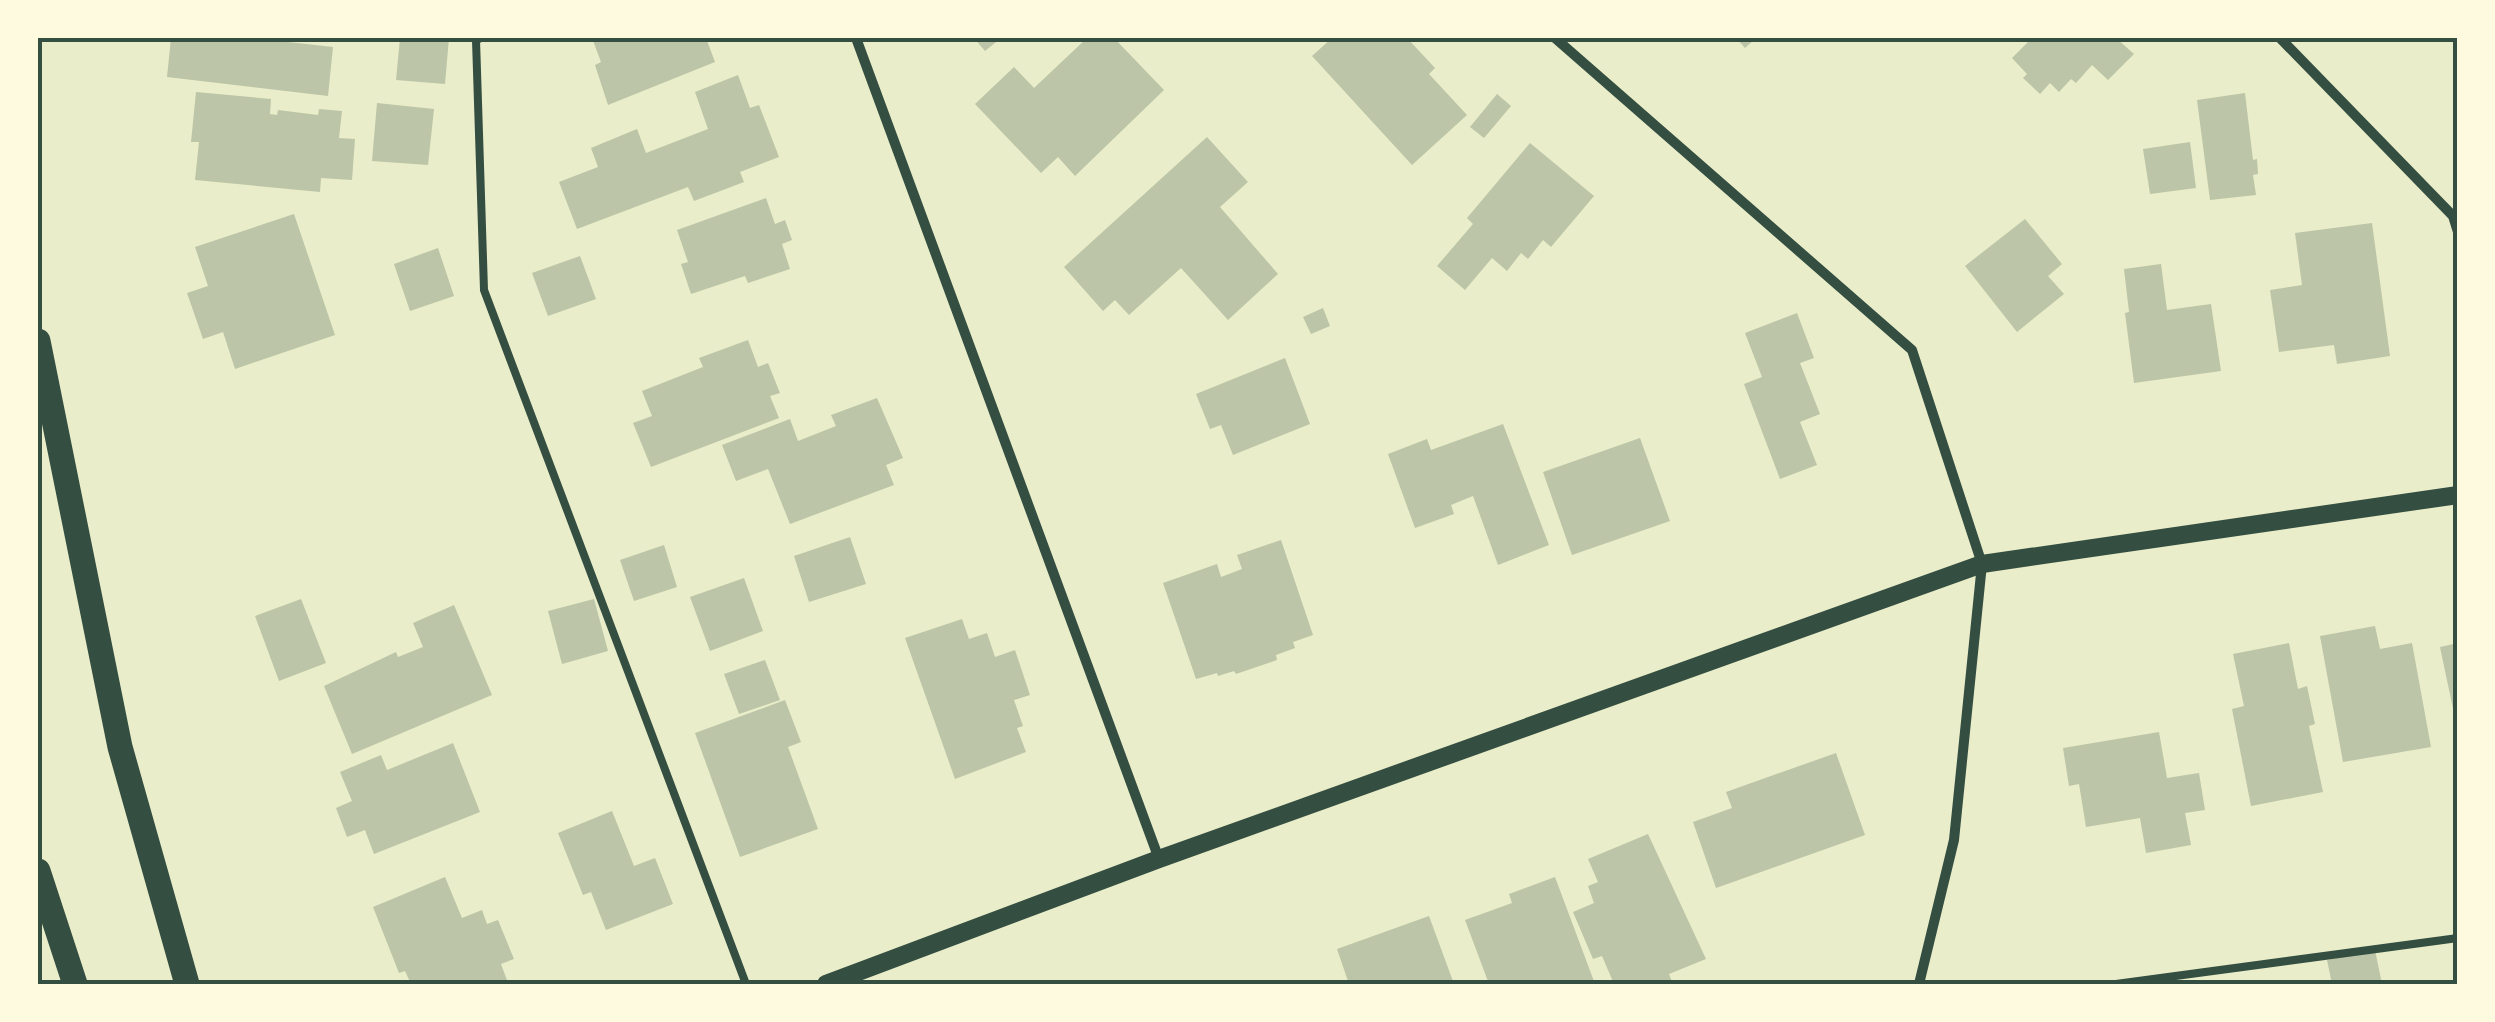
<svg xmlns="http://www.w3.org/2000/svg" width="2495" height="1022" font-family="'DejaVu Sans',sans-serif">
<rect width="100%" height="100%" fill="#e9edc9"/>
<g fill="#bcc5a7">
<polygon points="171,38 288,38 288,42 333,47 328,96 167,77"/>
<polygon points="400,38 449,38 445,84 396,80"/>
<polygon points="592,38 706,38 715,62 608,105 595,65 601,62"/>
<polygon points="974,38 1001,38 985,51"/>
<polygon points="1087,38 1114,38 1164,90 1075,176 1058,157 1041,173 975,104 1014,67 1034,88"/>
<polygon points="1332,38 1407,38 1435,68 1429,74 1467,115 1412,165 1312,56"/>
<polygon points="1736,38 1756,38 1745,48"/>
<polygon points="2032,38 2116,38 2134,54 2108,80 2092,65 2076,83 2071,79 2059,92 2050,83 2040,94 2023,78 2027,74 2012,58"/>
<polygon points="738,75 750,108 759,105 779,157 740,172 744,182 694,201 688,187 577,229 559,182 598,167 591,148 637,129 646,153 708,129 695,92"/>
<polygon points="196,92 271,99 270,114 277,115 278,110 318,115 319,109 342,111 339,138 355,139 352,180 321,178 320,192 195,180 199,142 191,142"/>
<polygon points="2245,93 2253,160 2257,159 2258,174 2253,175 2256,195 2210,200 2197,100"/>
<polygon points="1497,94 1511,106 1484,138 1470,127"/>
<polygon points="377,103 434,109 428,165 372,161"/>
<polygon points="1207,137 1248,182 1220,207 1278,274 1228,320 1181,268 1129,315 1115,300 1103,311 1064,267"/>
<polygon points="2190,142 2196,188 2150,194 2143,149"/>
<polygon points="1530,143 1594,196 1551,247 1543,240 1528,259 1521,253 1507,271 1492,258 1465,290 1437,266 1473,224 1467,218"/>
<polygon points="766,198 775,224 785,220 792,240 782,244 790,269 748,283 745,276 691,294 681,264 688,262 677,230"/>
<polygon points="294,214 335,335 235,369 223,332 203,339 187,293 208,286 195,247"/>
<polygon points="2025,219 2062,264 2048,276 2064,294 2017,332 1965,266"/>
<polygon points="2372,223 2390,356 2337,364 2334,345 2279,352 2270,290 2302,285 2295,233"/>
<polygon points="438,248 454,296 410,311 394,264"/>
<polygon points="580,256 596,299 548,316 532,273"/>
<polygon points="2161,264 2167,310 2211,304 2221,371 2134,383 2125,313 2129,312 2124,269"/>
<polygon points="1323,308 1330,326 1311,334 1303,317"/>
<polygon points="1797,313 1814,358 1800,363 1820,414 1800,422 1817,465 1780,479 1744,384 1762,377 1745,333"/>
<polygon points="748,340 758,367 768,363 780,393 770,396 779,418 651,467 633,423 652,416 642,391 703,367 699,358"/>
<polygon points="1285,358 1310,424 1233,455 1221,425 1210,429 1196,394"/>
<polygon points="877,398 903,458 886,465 894,485 790,524 768,469 736,481 722,445 790,419 798,441 836,426 831,415"/>
<polygon points="1503,424 1549,545 1498,565 1473,496 1451,505 1454,514 1415,528 1388,454 1427,439 1431,450"/>
<polygon points="1640,438 1670,521 1572,555 1543,472"/>
<polygon points="850,537 866,584 809,602 794,556"/>
<polygon points="1281,540 1313,635 1293,642 1295,648 1276,655 1277,660 1236,674 1234,671 1218,676 1217,673 1196,679 1163,583 1217,564 1221,577 1242,569 1237,555"/>
<polygon points="664,545 677,587 634,601 620,560"/>
<polygon points="744,578 763,631 710,651 690,597"/>
<polygon points="301,599 326,663 279,681 255,616"/>
<polygon points="594,599 608,651 562,664 548,611"/>
<polygon points="454,605 492,695 352,754 324,686 396,652 398,657 423,647 413,623"/>
<polygon points="962,619 969,639 987,633 995,657 1015,650 1030,695 1014,700 1023,726 1017,728 1026,752 955,779 905,638"/>
<polygon points="2375,626 2380,649 2412,643 2431,747 2343,762 2320,636"/>
<polygon points="2289,643 2298,689 2307,686 2315,724 2309,726 2323,792 2251,806 2232,709 2244,706 2233,654"/>
<polygon points="2458,643 2458,723 2456,723 2440,647"/>
<polygon points="765,660 780,700 739,714 724,674"/>
<polygon points="785,700 801,742 788,747 818,829 740,857 695,733"/>
<polygon points="2159,732 2167,778 2199,773 2205,810 2185,813 2191,845 2146,853 2140,818 2086,827 2079,784 2069,786 2063,748"/>
<polygon points="453,743 480,812 374,854 365,830 347,837 336,808 352,801 340,772 381,755 387,770"/>
<polygon points="1836,753 1865,835 1716,888 1693,822 1732,808 1726,792"/>
<polygon points="612,811 634,866 655,858 673,904 606,930 591,892 583,895 558,833"/>
<polygon points="1648,834 1706,959 1669,974 1672,982 1665,984 1614,984 1602,956 1593,959 1573,912 1594,903 1588,886 1598,882 1588,859"/>
<polygon points="445,877 462,918 482,910 487,924 498,920 514,959 501,964 508,983 411,984 405,971 399,973 373,907"/>
<polygon points="1555,877 1595,984 1489,984 1465,920 1512,903 1509,894"/>
<polygon points="1429,916 1454,984 1349,984 1337,949"/>
<polygon points="2375,950 2382,984 2332,984 2327,960"/>
</g>
<g fill="none" stroke-linecap="round" stroke-linejoin="round">
<g stroke="#344e41" stroke-width="8">
<polyline points="481,38 476,40 484,290 746,984"/>
<polyline points="2116,984 2458,938"/>
</g>
<g stroke="#344e41" stroke-width="10">
<polyline points="856,38 1159,859"/>
<polyline points="1555,38 1912,350 1982,564 1954,840 1919,984"/>
<polyline points="2280,38 2453,216 2458,232"/>
</g>
<polyline stroke="#344e41" stroke-width="18" points="826,984 1159,859 1982,564 2458,495"/>
<g stroke="#344e41" stroke-width="25">
<polyline points="38,341 120,747 187,984"/>
<polyline points="38,871 75,984"/>
</g>
</g>
<rect width="2495" height="1022" fill="none" stroke="#fefae0" stroke-width="80"/>
<rect x="40" y="40" width="2415" height="942" fill="none" stroke="#344e41" stroke-width="4"/>
</svg>
